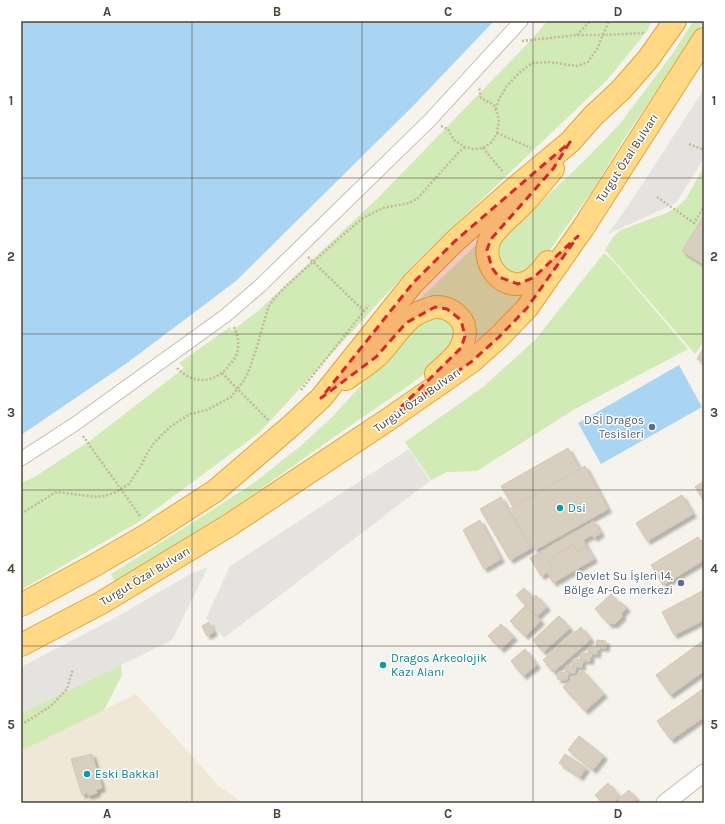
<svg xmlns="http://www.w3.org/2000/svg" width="725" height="824" font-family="Karla,sans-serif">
<defs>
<filter id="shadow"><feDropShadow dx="3.5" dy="3.5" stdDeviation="1" flood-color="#0004"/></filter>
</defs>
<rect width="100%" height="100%" fill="#f6f3ec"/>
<polygon fill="#efe8d6" points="136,694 219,786 242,803 21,803 21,751"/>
<g fill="#d2eab5">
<polygon points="547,21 652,21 647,31 608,79 414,264 260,432 140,521 21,590 21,483 36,476 91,440 184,368 179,363 230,327 232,331 259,310 377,199 532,39"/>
<polygon points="693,21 704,21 627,134 592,191 539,265 532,271 512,275 496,261 499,241 521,221 587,158 619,125 673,53"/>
<polygon points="704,166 704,342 695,354 605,250 614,236 621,230 669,212 677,207 686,199"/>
<polygon points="480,241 477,258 480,270 490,281 525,293 526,296 477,346 477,335 471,316 452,300 439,295 422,297"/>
<polygon points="604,253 613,261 688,349 575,409 477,471 447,472 431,480 405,442 483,387 535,340"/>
<polygon points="442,315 458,332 446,358 404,389 341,432 248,498 180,543 115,582 111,574 203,516 255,482 303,444 333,416 416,325"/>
<polygon points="121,665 122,675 104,710 21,751 21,713"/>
</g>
<g fill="#e5e3e0">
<polygon points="704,89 704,158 676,203 608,234 634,197"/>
<polygon points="409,449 430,481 224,638 206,618 230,566"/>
<polygon points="208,567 172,640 121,665 21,713 21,667 113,619 192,573"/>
</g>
<g fill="#a9d4f2">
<polygon points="21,21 494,21 413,106 236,281 127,363 21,435"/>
<polygon points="679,365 702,407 601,464 578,423"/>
</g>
<g fill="#d8cfc1" stroke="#d3c7b4" filter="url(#shadow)">
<polygon points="704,215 704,265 682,251"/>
<polygon points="704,347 704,363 697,359"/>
<polygon points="568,448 580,469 513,507 501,486"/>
<polygon points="585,466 608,509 535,550 511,508"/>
<polygon points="704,481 704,501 695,487"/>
<polygon points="682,495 693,514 647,541 636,523"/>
<polygon points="501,497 531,548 510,560 480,509"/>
<polygon points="480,520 501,559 484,569 463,530"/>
<polygon points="594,521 601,533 594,538 592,535 583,540 586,546 577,551 573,545 548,560 554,569 541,576 530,558"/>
<polygon points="698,537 704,546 704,560 663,585 651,565"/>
<polygon points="573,545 577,551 586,546 594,559 553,583 548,573 554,569 548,560"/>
<polygon points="524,588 533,598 526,605 516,595"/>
<polygon points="704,590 704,620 674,635 662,612"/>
<polygon points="611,594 619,603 621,602 627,608 621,614 623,616 614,625 612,623 610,625 595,609"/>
<polygon points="536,595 547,607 537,616 526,605"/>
<polygon points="526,605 541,621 525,636 510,621"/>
<polygon points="559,616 570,628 543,652 533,640"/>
<polygon points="209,622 214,632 207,636 202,626"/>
<polygon points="501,624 514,637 501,649 488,636"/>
<polygon points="581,627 591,639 553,672 543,660"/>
<polygon points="597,640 606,641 606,648 596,647"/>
<polygon points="704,640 704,671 670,695 656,675"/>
<polygon points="589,647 598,647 597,654 588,653"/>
<polygon points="525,649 537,665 523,676 511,661"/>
<polygon points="581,653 591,654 590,661 580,660"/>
<polygon points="573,659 582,660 582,667 572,666"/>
<polygon points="566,666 575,666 575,673 565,672"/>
<polygon points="582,670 604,694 585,711 563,687"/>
<polygon points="558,672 567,673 567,680 557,679"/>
<polygon points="703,689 704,717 671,740 657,721"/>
<polygon points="579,736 604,756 593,770 568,750"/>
<polygon points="92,754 102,788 96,790 97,793 88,796 87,793 82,795 71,759"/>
<polygon points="565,754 586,768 580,777 559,763"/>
<polygon points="608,783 620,796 612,803 603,803 595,795"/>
<polygon points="629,790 637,799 632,803 621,803 618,799"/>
</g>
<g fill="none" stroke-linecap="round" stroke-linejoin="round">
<defs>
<polyline id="pedestrian" points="21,459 75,424 225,316 261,285 430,120 521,21"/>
<polyline id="minor" points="665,803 704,773"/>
<g id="trunk">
<path d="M548,262C543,269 537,277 529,281C504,294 479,263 490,239C495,229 513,214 521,206C533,194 543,181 553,169"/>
<path d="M346,379C356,372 367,365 376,357C391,344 400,323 418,313C423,311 431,307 436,307C447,306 461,315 464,326C466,333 464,341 461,347C456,358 444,366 436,374"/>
<polyline points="21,605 95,565 150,533 215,491 292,425 321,398 413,283 455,241 510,192 570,142 593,116 621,90 648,59 675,21"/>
<polyline points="21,645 101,603 228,526 389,419 471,362 499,337 527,308 583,228 704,39"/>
</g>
</defs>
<use href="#pedestrian" stroke="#c2bbae" stroke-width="15"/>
<use href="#minor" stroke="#c2bbae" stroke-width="19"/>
<use href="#trunk" stroke="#e0a43c" stroke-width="24"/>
<g stroke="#c4b79f" stroke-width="2.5" stroke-dasharray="2 2" stroke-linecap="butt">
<polyline points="577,35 590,21"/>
<polyline points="522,41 577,35 603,35 645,33"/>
<polyline points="496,109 499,99 507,86 519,73 532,63 549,62 577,66 588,62 597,49 609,21"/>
<polyline points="441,126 448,129 454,140 465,147 474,149 483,148 492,142 497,133 499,119 494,105 481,98 479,87"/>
<polyline points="497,133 531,148"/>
<polyline points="689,144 704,150"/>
<polyline points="483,148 503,172"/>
<polyline points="657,197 694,223 704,207"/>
<polyline points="308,257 364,311"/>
<path d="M177,368C193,385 216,384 230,364C234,360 238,354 238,348C239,340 237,334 234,327"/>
<polyline points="222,373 269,421"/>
<polyline points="301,390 369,305"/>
<polyline points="83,436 140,516"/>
<polyline points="21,514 51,495 57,492 96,497 105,496 114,493 129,484 142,464 146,455 154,443 170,427 190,414 207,410 231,397 242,383 248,373 256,350 268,308 273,300 284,288 344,234 363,218 383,208 409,203 418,198 458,153 465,147"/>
<polyline points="21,725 51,706 67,689 73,669"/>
</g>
<use href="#pedestrian" stroke="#fff" stroke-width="13"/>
<use href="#minor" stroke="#fff" stroke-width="17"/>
<use href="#trunk" stroke="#ffd985" stroke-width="22"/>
</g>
<path fill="#d62828" fill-opacity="0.2" stroke="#d62828" stroke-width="3" stroke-dasharray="8 5" stroke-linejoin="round" d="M570,142L553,169L491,239L487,250L492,268L499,277L518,284L533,278L578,236L527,308L499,337L471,362L389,419L461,348L465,336L461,320L447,309L435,307L406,323L376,357L321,398L413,283L455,241Z"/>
<path fill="none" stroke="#4b4439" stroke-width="1" stroke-opacity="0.55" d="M192,21V803M362,21V803M533,21V803M21,178H704M21,334H704M21,490H704M21,646H704"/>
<g fill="#5c6f8a" stroke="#fff" stroke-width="1.5">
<circle cx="652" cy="427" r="4"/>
<circle cx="681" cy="583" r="4"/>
</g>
<g fill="#0f9aa8" stroke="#fff" stroke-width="1.5">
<circle cx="560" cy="508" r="4"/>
<circle cx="383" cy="665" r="4"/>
<circle cx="87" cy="774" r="4"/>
</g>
<g text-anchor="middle" stroke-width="3" stroke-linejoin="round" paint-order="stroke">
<g font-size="12" fill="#4b4439" stroke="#fff">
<text transform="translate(627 158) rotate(-57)" y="4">Turgut Özal Bulvarı</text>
<text transform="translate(417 400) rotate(-35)" y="4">Turgut Özal Bulvarı</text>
<text transform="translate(145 576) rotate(-31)" y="4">Turgut Özal Bulvarı</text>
</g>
<g font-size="12" fill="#4e5e75" stroke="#fff" text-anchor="end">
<text x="644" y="424">DSİ Dragos<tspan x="644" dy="14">Tesisleri</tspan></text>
<text x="673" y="580">Devlet Su İşleri 14.<tspan x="673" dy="14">Bölge Ar-Ge merkezi</tspan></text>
</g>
<g font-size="12" fill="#0d838f" stroke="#fff" text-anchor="start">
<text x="568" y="512">Dsi</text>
<text x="391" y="662">Dragos Arkeolojik<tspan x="391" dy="14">Kazı Alanı</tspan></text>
<text x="95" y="778">Eski Bakkal</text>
</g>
</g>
<rect width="725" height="824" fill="none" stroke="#ffffff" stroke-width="44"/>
<rect x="22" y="22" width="681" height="780" fill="none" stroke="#4b4439" stroke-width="1.5"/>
<g font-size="13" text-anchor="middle" font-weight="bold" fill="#4b4439">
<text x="107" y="16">A</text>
<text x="277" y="16">B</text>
<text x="448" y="16">C</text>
<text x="618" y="16">D</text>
<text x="11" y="105">1</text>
<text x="714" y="105">1</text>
<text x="11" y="261">2</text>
<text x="714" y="261">2</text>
<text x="11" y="417">3</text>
<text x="714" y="417">3</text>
<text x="11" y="573">4</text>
<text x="714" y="573">4</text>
<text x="11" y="729">5</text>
<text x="714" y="729">5</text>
<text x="107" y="818">A</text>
<text x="277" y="818">B</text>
<text x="448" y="818">C</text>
<text x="618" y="818">D</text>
</g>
</svg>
